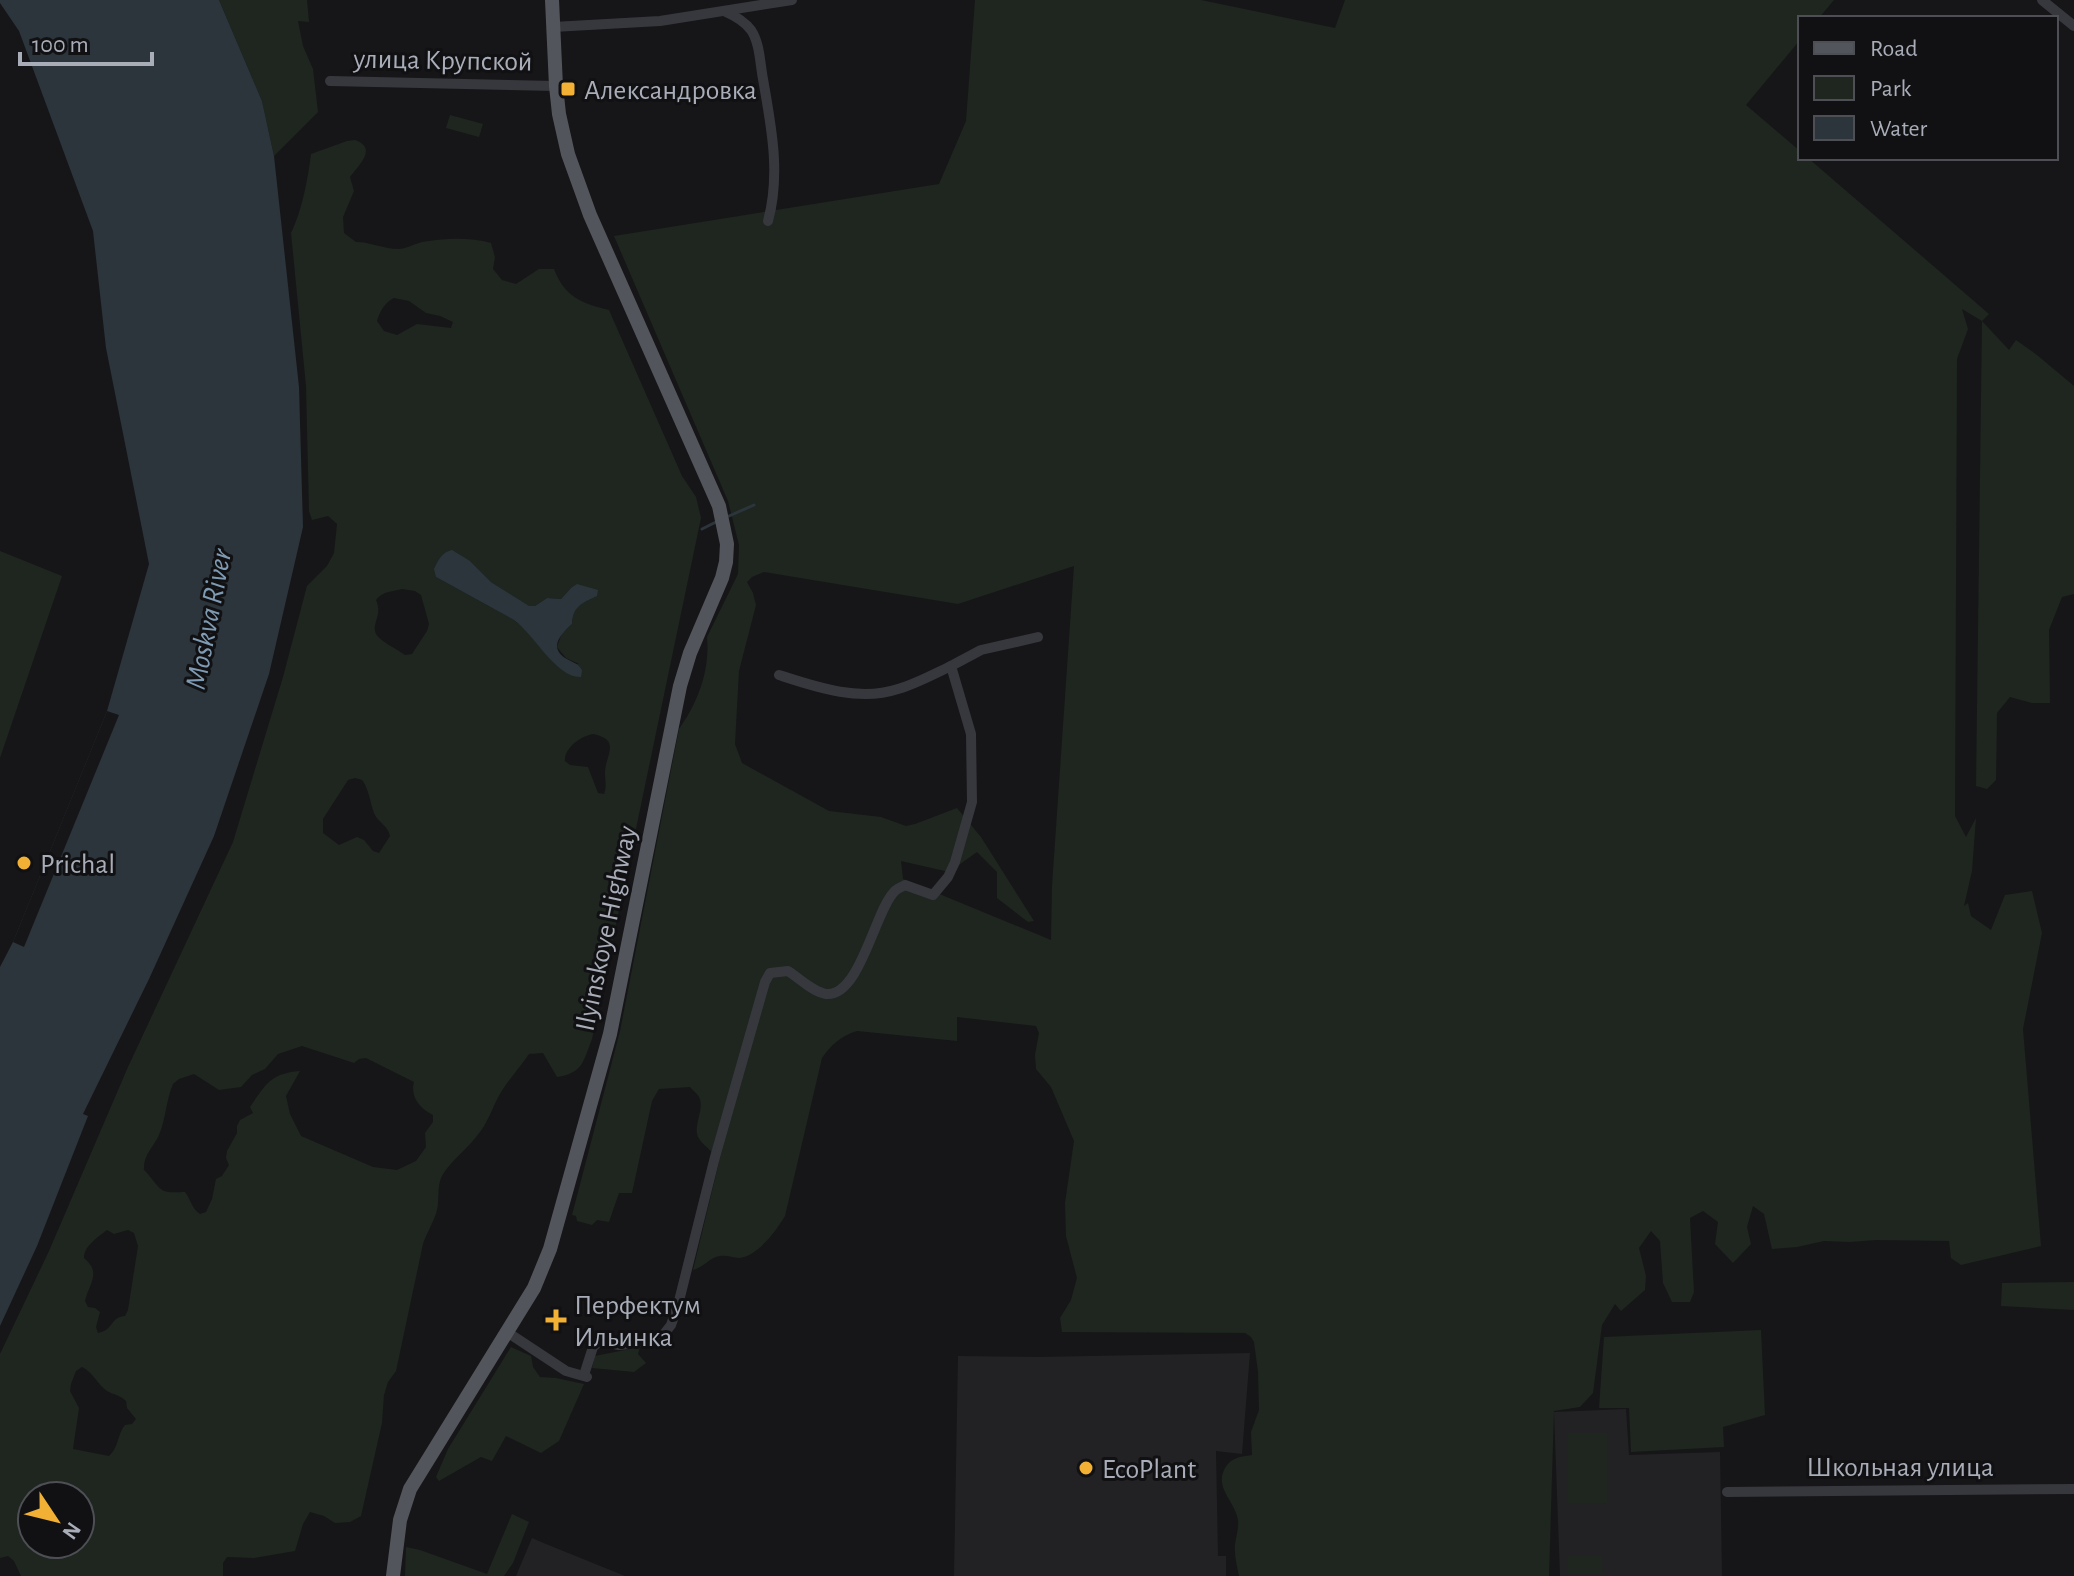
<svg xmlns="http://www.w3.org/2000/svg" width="2074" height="1576" font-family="'Alegreya Sans',sans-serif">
<rect width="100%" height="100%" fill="#161618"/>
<g fill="#222225">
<polygon points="1250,1353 1242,1454 1216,1451 1218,1556 1226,1556 1226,1576 954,1576 958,1356 1038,1357"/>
<polygon points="1626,1409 1629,1455 1720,1452 1722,1576 1560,1576 1554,1412"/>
<polygon points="532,1538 546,1544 625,1576 516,1576"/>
</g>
<g fill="#1e261f" fill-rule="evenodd">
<polygon points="219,0 307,0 309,22 298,21 303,46 313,69 318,112 274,156 262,101"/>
<path d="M975,0H1201L1335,28L1345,0H1834L1819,18H1800V40L1746,105L1800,151V158H1808L1989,314L1982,321L2009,350L2016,340L2037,355L2074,386V594L2062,597L2049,630L2050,703H2032L2010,697L1997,713L1996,780L1987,789L1976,786L1982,321L1962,309L1968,329L1957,359L1955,816L1966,837L1976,818L1972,871L1964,906L1968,903L1971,916L1991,930L2005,895L2032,891L2042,933L2023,1029L2041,1246L1961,1265L1951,1258L1949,1241L1876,1240L1850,1242L1824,1241L1797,1247L1772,1249L1764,1214L1753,1206L1747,1227L1751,1244L1733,1263L1715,1244L1718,1222L1703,1211L1690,1218L1694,1292L1690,1302H1672L1663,1283L1660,1241L1651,1231L1639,1248L1646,1276L1645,1290L1621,1311L1615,1304L1602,1325L1593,1393L1580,1407L1554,1411L1549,1576H1239C1237,1566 1234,1555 1235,1545C1236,1536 1239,1529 1238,1520C1235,1501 1214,1488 1225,1468C1232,1457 1240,1457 1252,1455L1251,1432L1259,1410L1258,1372L1254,1342L1251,1337L1245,1333L1062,1332L1060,1318L1071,1300L1077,1278L1066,1236L1065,1203L1074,1141L1051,1087L1036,1069L1035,1055L1039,1033L1036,1026L957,1017V1041L857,1031C841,1036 831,1045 822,1058L785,1216C776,1231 758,1256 739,1258C733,1258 727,1255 720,1256C710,1257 703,1268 693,1270L719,1162C715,1151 704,1148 698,1137C693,1124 705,1109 699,1097C697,1093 693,1091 690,1087L659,1089L652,1101L632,1193H619L609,1222L597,1220L592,1225L577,1221L576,1216L572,1215L620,1031L679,729C698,702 710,671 707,637L738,574L739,545L728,501L614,236L939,184L966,121ZM1074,566L1052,886L1051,940L903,879L901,861L949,872L977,852L997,872V898L1028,922L1034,921L981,837L957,808L915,824L906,826L881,817L829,811L742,763L735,744L739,671L756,605L753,593L747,582L752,577L764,572L958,604Z"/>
<polygon points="450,115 483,124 479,137 446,128"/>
<path d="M355,140C378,148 359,165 350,177L354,191L343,217L344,233L356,242C365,241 385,249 398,249C406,249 414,244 422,242C444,238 470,237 491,243L495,257L493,269L502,280L516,284L539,269H554C564,296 582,304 609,310L682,476L696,497L701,518L592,1039C583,1062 583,1073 557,1077L543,1053L529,1054C521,1066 511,1077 503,1089C493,1104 489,1123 476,1137C466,1150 452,1160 443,1174C436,1186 440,1198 437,1210C434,1222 427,1232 423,1244L396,1371L388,1382L384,1395L382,1423L361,1516L350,1522L335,1523L324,1516L310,1512L303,1524L295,1551L254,1558L227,1557L223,1563V1576H21L14,1561L8,1556L0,1558V1354L49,1251L128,1067L233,842L283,677L307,586L327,566L334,553L337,524L328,516L312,520L309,511L306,386L291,233C302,211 308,178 311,154L347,141ZM394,298L409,301L426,313L440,316L453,322L451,328L417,324L397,335L384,331L377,321C380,311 385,302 394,298ZM470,561L491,582L528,606H535L547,598L561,599L571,588L591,599C577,602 573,611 572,624L562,633L557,647L566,658L579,664L557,665L525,629L514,620L436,577ZM402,589L415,591L421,595L429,624L427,631L412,654L405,655C397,649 381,642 376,634C371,624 383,615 376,600C383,591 391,592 402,589ZM593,734C622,740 605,755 605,773C605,781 607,786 604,794L598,793L588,767L570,765L565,761C564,748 581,736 593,734ZM355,778L362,780C369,789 370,802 374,813C378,823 388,825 390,836L379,853L373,851L364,840L357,837L339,845L323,833V819L348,780ZM302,1046L354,1063L359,1059L366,1058L414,1082C410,1097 420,1109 433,1115V1122L425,1133L426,1147L416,1161L397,1170L373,1167L301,1136L290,1114L286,1096L300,1071C271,1073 265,1085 250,1107L253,1113L240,1120L237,1126V1133L227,1151L226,1158L229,1165L222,1176L216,1179L212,1199L206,1212L200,1214C192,1209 191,1200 185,1192C179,1192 169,1193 164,1191C157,1188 151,1176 144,1170C143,1155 153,1148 159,1135C166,1119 166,1100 173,1084L179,1079L194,1074L219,1090L241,1087L252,1075L265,1069L278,1054ZM107,1230L114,1234L128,1230L134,1233L138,1246L128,1310L125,1316C110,1317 114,1330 98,1333L96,1327L100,1312L95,1308L88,1307L85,1301C89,1283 102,1273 84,1258C84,1246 98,1237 107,1230ZM82,1367C94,1373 97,1384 107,1391C114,1395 120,1395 126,1401L127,1408L136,1419L132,1424L125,1425C117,1435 119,1447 109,1456L73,1449L79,1408L70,1391L71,1384L76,1371ZM32,1496H80V1544H32Z"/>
<polygon points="0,551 62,576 0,758"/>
<polygon points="2074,1282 2074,1310 2001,1306 2002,1283"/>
<polygon points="1761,1330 1765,1415 1723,1427 1724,1447 1631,1452 1629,1408 1599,1408 1604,1337"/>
<polygon points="511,1347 531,1356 533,1367 540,1377 556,1378 584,1384 559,1441 541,1453 506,1436 492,1461 481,1457 439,1481 436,1477 448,1449"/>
<polygon points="640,1347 638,1354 646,1363 634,1372 592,1368 595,1356"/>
<polygon points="1568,1433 1607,1433 1607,1503 1568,1504"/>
<polygon points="512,1514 529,1522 513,1563 504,1576 405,1576 406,1547 420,1550 487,1574"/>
<rect x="1568" y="1556" width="34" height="18"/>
</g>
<g fill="#2c353c">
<polygon points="0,0 219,0 262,101 274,156 299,387 303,527 269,674 214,836 149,979 83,1114 88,1116 37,1246 0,1326 0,967 13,942 107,711 149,564 106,348 93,231 19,31 0,3"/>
<path d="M452,550L470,561L491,582L529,606H535L547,598L561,599L571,588L577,584L598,590L597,596C582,603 573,606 572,624C562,633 548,647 565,658C573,663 577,662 582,670L581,677C556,678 534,634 514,620L436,577L434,569C439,559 441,553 452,550Z"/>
</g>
<polygon fill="#161618" points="107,711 119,715 24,947 13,942"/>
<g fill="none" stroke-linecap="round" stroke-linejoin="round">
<g stroke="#2c353c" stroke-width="3">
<polyline points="729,516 754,505"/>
<polyline points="702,529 716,522"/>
</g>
<g stroke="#37383d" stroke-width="10">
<polyline points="2042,0 2074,26"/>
<path d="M726,12C735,16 745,22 751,30C760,43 760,64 763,79C771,126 781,173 768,221"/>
<polyline points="553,27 660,21 792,0"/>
<polyline points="330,81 556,86"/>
<polyline points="951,666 981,650 1038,637"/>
<polyline points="507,1332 566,1371 587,1377"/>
<path d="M584,1375L593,1347L600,1341L619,1345L637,1343L664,1334L671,1325L678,1305L715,1157L765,982L770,973L788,971C799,978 813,992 826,994C860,997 875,911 894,892C896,889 902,887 905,885L933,895L948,877L955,862L972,802L971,734L951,666C934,674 916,684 898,689C859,702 816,687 779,675"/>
<polyline points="1727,1492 2074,1489"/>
</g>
<polyline stroke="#53555c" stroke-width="14" points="393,1576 400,1520 410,1489 534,1288 550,1249 610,1034 680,686 690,653 722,578 726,562 727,544 719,506 590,215 568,154 559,114 556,86 552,0"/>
</g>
<g fill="#f2b134" stroke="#111113" stroke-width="3">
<rect x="560" y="81" width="16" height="16" rx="4"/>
<circle cx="24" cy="863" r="8"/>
<path d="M552 1308h8v8h8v8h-8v8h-8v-8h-8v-8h8z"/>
<circle cx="1086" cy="1468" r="8"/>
</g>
<g text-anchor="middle" stroke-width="6" stroke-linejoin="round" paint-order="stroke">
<g font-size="28" fill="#a8adb8" stroke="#111113">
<text transform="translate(443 59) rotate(1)" y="10">улица Крупской</text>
<text transform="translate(605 928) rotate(-78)" y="10">Ilyinskoye Highway</text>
<text x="1900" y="1476">Школьная улица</text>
</g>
<g font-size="28" fill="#a8adb8" stroke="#111113" text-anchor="start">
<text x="584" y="99">Александровка</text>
<text x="40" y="873">Prichal</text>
<text x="574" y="1314">Перфектум<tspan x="574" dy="32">Ильинка</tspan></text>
<text x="1102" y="1478">EcoPlant</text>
</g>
<g font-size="30" font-style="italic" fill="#7f9bb3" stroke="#111113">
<text transform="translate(208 619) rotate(-79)" y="10">Moskva River</text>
</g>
</g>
<rect x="1798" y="16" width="260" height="144" fill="#111113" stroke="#4d4f55" stroke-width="2"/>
<rect x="1814" y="42" width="40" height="12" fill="#53555c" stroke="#4d4f55" stroke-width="2"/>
<text x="1870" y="56" font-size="24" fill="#a8adb8">Road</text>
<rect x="1814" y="76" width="40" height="24" fill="#1e261f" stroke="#4d4f55" stroke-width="2"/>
<text x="1870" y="96" font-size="24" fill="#a8adb8">Park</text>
<rect x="1814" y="116" width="40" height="24" fill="#2c353c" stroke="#4d4f55" stroke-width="2"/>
<text x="1870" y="136" font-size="24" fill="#a8adb8">Water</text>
<g transform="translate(56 1520) rotate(125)"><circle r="38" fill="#111113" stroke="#4d4f55" stroke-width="2"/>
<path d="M0-6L14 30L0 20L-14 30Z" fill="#f2b134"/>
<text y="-12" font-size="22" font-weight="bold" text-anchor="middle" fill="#a8adb8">N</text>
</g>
<path d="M20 52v12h132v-12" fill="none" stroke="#a8adb8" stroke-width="4"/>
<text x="32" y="52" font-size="24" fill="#a8adb8" stroke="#111113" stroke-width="6" paint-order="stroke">100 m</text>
</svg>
